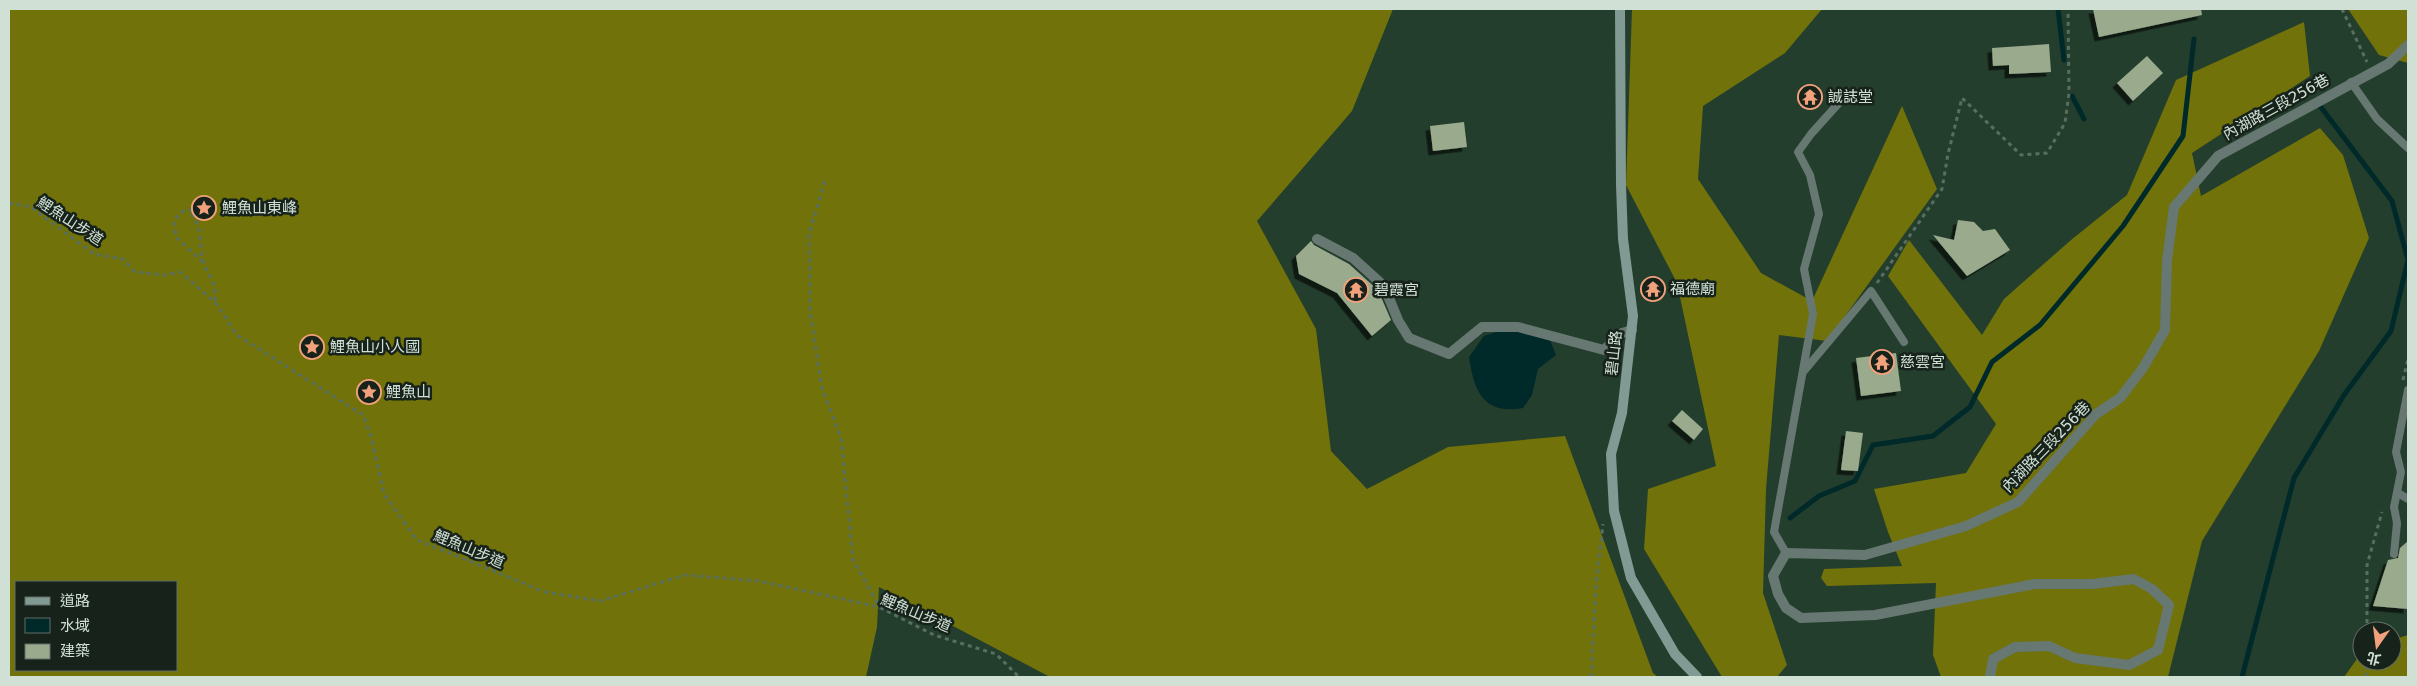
<svg xmlns="http://www.w3.org/2000/svg" width="2417" height="686" font-family="'DejaVu Sans','Noto Sans TC',sans-serif">
<defs>
<filter id="shadow"><feDropShadow dx="-4.5" dy="4.5" stdDeviation="0" flood-color="#0009"/></filter>
</defs>
<rect width="100%" height="100%" fill="#243e2d"/>
<g fill="#717209" fill-rule="evenodd">
<path d="M9,9H1393L1352,111L1257,221L1316,329L1331,451L1367,489L1448,447L1565,436L1653,673L1658,677H1050L879,587L877,627L866,677H9ZM16,582H176V670H16Z"/>
<polygon points="1632,9 1822,9 1785,53 1703,106 1698,179 1761,273 1812,301 1902,106 1937,189 1827,341 1779,335 1766,489 1763,593 1787,665 1777,677 1722,677 1644,549 1648,489 1716,466 1677,283 1626,185"/>
<polygon points="2348,9 2408,9 2408,63 2379,55"/>
<polygon points="2304,22 2310,76 2192,153 2201,196 2320,128 2343,155 2369,238 2319,351 2202,541 2168,677 1941,677 1933,655 1936,583 1827,586 1821,578 1824,569 1902,566 1888,532 1874,489 1966,473 1996,424 1888,276 1909,240 1982,335 2004,299 2071,240 2127,195 2176,80"/>
<polygon points="2408,635 2408,677 2344,677 2362,652 2362,661 2392,661 2392,640"/>
</g>
<path fill="#00292a" d="M1508,328L1548,335L1556,355L1538,369L1532,395L1523,408C1483,415 1474,391 1469,357L1484,336Z"/>
<g fill="none" stroke-linecap="round" stroke-linejoin="round">
<g stroke="#00292a" stroke-width="5">
<polyline points="2058,9 2064,60"/>
<polyline points="2072,96 2084,119"/>
<polyline points="1790,518 1819,496 1855,481 1873,445 1933,436 1970,407 1992,362 2040,325 2123,226 2183,136 2194,39"/>
<polyline points="2242,677 2294,478 2344,395 2391,331 2408,260 2392,201 2317,102"/>
</g>
</g>
<g fill="#99aa8d" filter="url(#shadow)">
<polygon points="2093,9 2201,9 2202,15 2099,37"/>
<polygon points="2049,44 2051,72 2009,74 2009,65 1993,66 1992,48"/>
<polygon points="2147,56 2163,73 2133,101 2117,83"/>
<polygon points="1464,122 1467,147 1433,151 1430,126"/>
<polygon points="1958,220 1974,222 1983,231 1995,229 2010,250 1967,276 1933,235 1954,240"/>
<polygon points="1311,241 1314,245 1349,264 1378,290 1391,320 1372,336 1337,293 1299,274 1296,256"/>
<polygon points="1896,353 1901,391 1861,396 1856,358"/>
<polygon points="1682,410 1703,429 1694,440 1672,421"/>
<polygon points="1846,431 1863,433 1858,471 1841,470"/>
<polygon points="2408,541 2408,609 2373,606 2388,560 2398,558 2400,548"/>
</g>
<g fill="none" stroke-linecap="round" stroke-linejoin="round">
<g stroke="#586f60" stroke-width="3" stroke-dasharray="4 4" stroke-linecap="butt">
<polyline points="2342,9 2367,62"/>
<polyline points="825,181 809,234 810,311 822,388 841,438 853,560 879,606"/>
<polyline points="9,203 31,207 94,254 123,259 135,272 164,275 180,272 215,302 237,335 363,415 371,436 384,494 417,540 545,592 600,601 685,575 759,581 879,607 934,635 996,654 1019,677"/>
<path d="M208,208L192,215C203,229 199,244 203,261C208,279 216,277 215,301"/>
<polyline points="203,262 176,237 174,220 183,211 205,208"/>
<polyline points="1877,283 1942,189 1948,154 1962,98 2021,155 2047,153 2065,123 2069,93 2068,9"/>
<polyline points="2403,380 2408,359"/>
<polyline points="2367,631 2367,565 2382,512"/>
<polyline points="1591,677 1596,585 1603,524"/>
<polyline points="2366,677 2366,661"/>
</g>
<g stroke="#677772" stroke-width="8">
<polyline points="2351,82 2377,119 2408,148"/>
<polyline points="1804,371 1871,291 1904,342"/>
<polyline points="2398,493 2408,499"/>
<polyline points="1786,553 1774,532 1813,314 1804,269 1819,214 1810,175 1798,152 1811,134 1838,104"/>
<polyline points="2394,554 2397,523 2394,507 2401,472 2396,452 2408,390"/>
</g>
<g stroke="#677772" stroke-width="10">
<polyline points="1317,239 1353,258 1384,286 1398,320 1409,338 1449,354 1482,327 1518,327 1604,350 1622,333 1632,330"/>
<polyline points="1990,677 1993,659 2015,647 2049,646 2075,658 2129,665 2158,650 2169,605 2152,589 2134,579 2092,584 2035,584 1875,615 1801,618 1786,608 1778,594 1773,576 1786,553 1865,555 1966,526 2018,502 2096,414 2120,398 2143,368 2165,330 2167,261 2174,207 2218,156 2388,64 2408,45"/>
</g>
<polyline stroke="#819a93" stroke-width="10" points="1620,9 1621,185 1623,239 1633,316 1622,413 1611,454 1614,511 1631,578 1675,654 1697,677"/>
</g>
<defs>
<symbol id="temple-ring" viewBox="-11 -11 22 22"><circle r="9.5" fill="#16221a" stroke="#f1a17c" stroke-width="1.5"/><path d="M0-6L5-2H3V0L6.5 2.5H4V6H1.5V3h-3V6H-4V2.5H-6.5L-3 0V-2H-5Z" fill="#f1a17c"/></symbol>
<symbol id="sight-ring" viewBox="-11 -11 22 22"><circle r="9.5" fill="#16221a" stroke="#f1a17c" stroke-width="1.5"/><path d="M0-6L1.8-2.2L6-1.7L2.9 1.2L3.7 5.4L0 3.3L-3.7 5.4L-2.9 1.2L-6-1.7L-1.8-2.2Z" fill="#f1a17c"/></symbol>
</defs>
<g fill-rule="evenodd">
<use href="#temple-ring" x="1796" y="83" width="28" height="28"/>
<use href="#sight-ring" x="190" y="194" width="28" height="28"/>
<use href="#temple-ring" x="1639" y="275" width="28" height="28"/>
<use href="#temple-ring" x="1342" y="276" width="28" height="28"/>
<use href="#sight-ring" x="298" y="333" width="28" height="28"/>
<use href="#temple-ring" x="1868" y="348" width="28" height="28"/>
<use href="#sight-ring" x="355" y="378" width="28" height="28"/>
</g>
<g text-anchor="middle" stroke-width="5" stroke-linejoin="round" paint-order="stroke">
<g font-size="15" fill="#d1e0d5" stroke="#16221a" text-anchor="start">
<text x="1828" y="102">誠誌堂</text>
<text x="222" y="213">鯉魚山東峰</text>
<text x="1670" y="294">福德廟</text>
<text x="1374" y="295">碧霞宮</text>
<text x="330" y="352">鯉魚山小人國</text>
<text x="1900" y="367">慈雲宮</text>
<text x="386" y="397">鯉魚山</text>
</g>
<g font-size="15" fill="#d1e0d5" stroke="#16221a">
<text transform="translate(2276 107) rotate(-29)" y="5">內湖路三段256巷</text>
<text transform="translate(70 221) rotate(33)" y="5">鯉魚山步道</text>
<text transform="translate(1614 353) rotate(-84)" y="5">碧山路</text>
<text transform="translate(2046 447) rotate(-46)" y="5">內湖路三段256巷</text>
<text transform="translate(469 549) rotate(23)" y="5">鯉魚山步道</text>
<text transform="translate(916 613) rotate(23)" y="5">鯉魚山步道</text>
</g>
</g>
<rect width="2417" height="686" fill="none" stroke="#d1e0d5" stroke-width="20"/>
<rect x="15" y="581" width="162" height="90" fill="#16221a" stroke="#616e65"/>
<rect x="25" y="597" width="25" height="8" fill="#819a93" stroke="#616e65"/>
<text x="60" y="606" font-size="15" fill="#d1e0d5">道路</text>
<rect x="25" y="618" width="25" height="15" fill="#00292a" stroke="#616e65"/>
<text x="60" y="631" font-size="15" fill="#d1e0d5">水域</text>
<rect x="25" y="644" width="25" height="15" fill="#99aa8d" stroke="#616e65"/>
<text x="60" y="656" font-size="15" fill="#d1e0d5">建築</text>
<g transform="translate(2377 646) rotate(194)"><circle r="24" fill="#16221a" stroke="#616e65"/>
<path d="M0-4L9 19L0 12L-9 19Z" fill="#f1a17c"/>
<text y="-8" font-size="14" font-weight="bold" text-anchor="middle" fill="#d1e0d5">北</text>
</g>
</svg>
